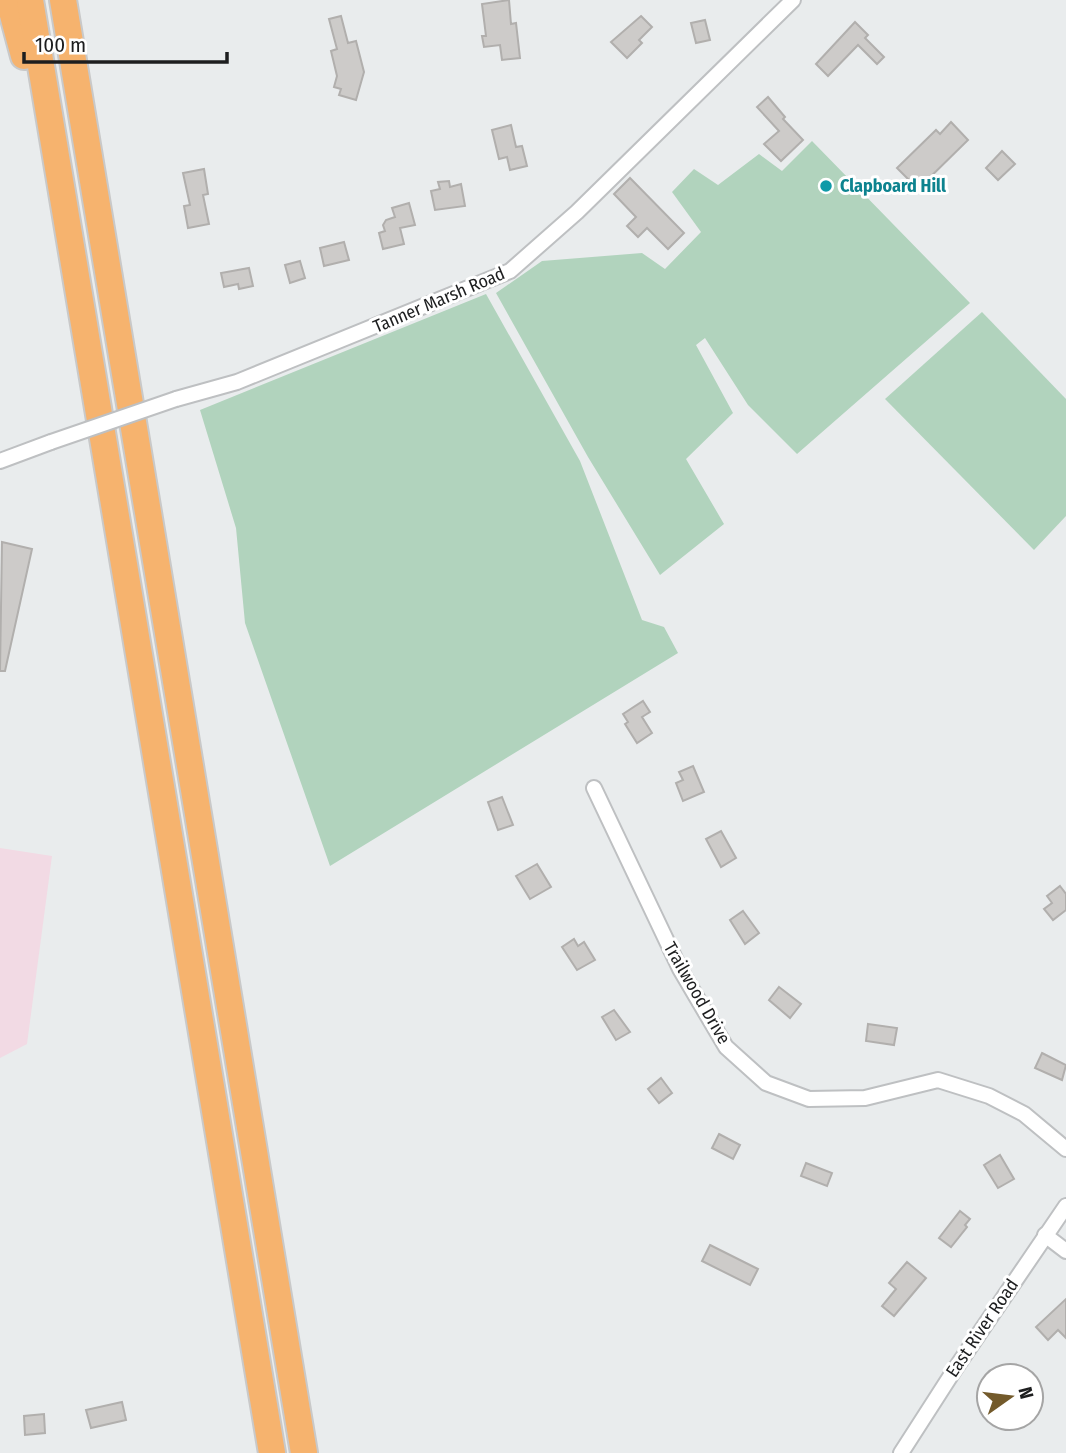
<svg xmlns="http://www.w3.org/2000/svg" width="1066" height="1453" font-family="'Fira Sans Condensed',sans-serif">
<rect width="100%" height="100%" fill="#e9eced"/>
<polygon fill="#f2dae4" points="0,848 52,856 27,1044 0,1058"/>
<g fill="#b1d3bd">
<polygon points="812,141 970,303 797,454 748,405 705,338 696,345 733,413 686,459 724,524 660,575 588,457 496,293 542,261 642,253 665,269 701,232 672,192 694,169 718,185 759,154 782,171"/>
<polygon points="486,294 580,461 642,620 664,627 678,653 330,866 245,623 236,528 200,410"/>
<polygon points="982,312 1066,399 1066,516 1034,550 885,399"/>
</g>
<g fill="#cdcbc9" stroke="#b1afad" stroke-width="2">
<polygon points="509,0 511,24 516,23 520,58 502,60 500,45 484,47 482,36 486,36 482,4"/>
<polygon points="341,16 348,43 356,41 364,72 356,100 339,95 341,89 334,87 337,76 331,51 337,49 329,19"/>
<polygon points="641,16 652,27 639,40 642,43 627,58 611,42"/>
<polygon points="705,20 710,40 696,43 691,23"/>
<polygon points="855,22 868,35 865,38 884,57 877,64 858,45 828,76 816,64"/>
<polygon points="768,97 785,117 783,119 803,140 781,161 764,144 779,131 757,107"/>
<polygon points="951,122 968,140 918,189 897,168 936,130 940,134"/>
<polygon points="511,125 516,147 522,146 527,166 510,170 507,157 499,159 492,130"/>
<polygon points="1002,151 1015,164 998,180 986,168"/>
<polygon points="204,169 208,194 203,195 209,224 188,228 184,206 190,205 183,173"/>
<polygon points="630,178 684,233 668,249 647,228 638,237 627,226 636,217 614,194"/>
<polygon points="449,181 450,187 461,184 465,206 435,210 431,191 440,189 438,182"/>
<polygon points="409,203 415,225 400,228 404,244 383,249 379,233 385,231 383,225 386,220 395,217 392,208"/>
<polygon points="344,242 349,260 324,266 320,248"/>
<polygon points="300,261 305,278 290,283 285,265"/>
<polygon points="249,268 253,286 239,289 238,284 224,287 221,273"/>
<polygon points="2,542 32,549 5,671 0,671"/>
<polygon points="643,701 650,712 642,717 652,733 637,743 625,724 628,722 623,714"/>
<polygon points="693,766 704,792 683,801 676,783 683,780 679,772"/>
<polygon points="502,797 513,825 498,830 488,802"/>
<polygon points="721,831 736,858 721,867 706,839"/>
<polygon points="537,864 551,887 530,899 516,876"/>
<polygon points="1060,886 1066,894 1066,910 1053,920 1044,909 1052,903 1047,896"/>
<polygon points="743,911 759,933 745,944 730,920"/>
<polygon points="574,939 578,946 584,942 595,960 577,970 562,947"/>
<polygon points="779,987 801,1004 790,1018 769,1000"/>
<polygon points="614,1010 630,1032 616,1040 602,1017"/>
<polygon points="868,1024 897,1028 894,1045 866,1041"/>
<polygon points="1042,1053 1066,1065 1062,1080 1035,1068"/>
<polygon points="661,1078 672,1093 659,1103 648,1089"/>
<polygon points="719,1134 740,1145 733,1159 712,1148"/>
<polygon points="1000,1155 1014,1179 998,1188 984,1165"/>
<polygon points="806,1163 832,1173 827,1186 801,1176"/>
<polygon points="960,1211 970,1219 965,1225 967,1227 951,1247 939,1238"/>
<polygon points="710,1245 758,1269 750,1285 702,1261"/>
<polygon points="907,1262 926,1278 894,1316 882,1306 896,1289 889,1283"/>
<polygon points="1066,1299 1066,1338 1058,1330 1048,1340 1036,1327"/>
<polygon points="122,1402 126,1420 91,1428 86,1410"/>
<polygon points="44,1414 45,1433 25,1435 24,1416"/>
</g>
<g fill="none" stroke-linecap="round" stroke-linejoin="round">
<defs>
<g id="street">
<polyline points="176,399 237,382 510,271 577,212 793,0"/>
<polyline points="0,461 51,442"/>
<polyline points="594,788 680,969 726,1047 766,1083 809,1099 865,1098 938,1080 989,1096 1024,1114 1066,1149"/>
<polyline points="1045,1235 1066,1251"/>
<polyline points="901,1453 955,1369 1066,1206"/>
</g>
<g id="highway">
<polyline points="9,0 24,56"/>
<polyline points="30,0 272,1453"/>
<polyline points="63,0 304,1453"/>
</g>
</defs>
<use href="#street" stroke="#bec0c2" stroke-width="18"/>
<use href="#highway" stroke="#c9c9c9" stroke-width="30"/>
<use href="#street" stroke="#fff" stroke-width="14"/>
<use href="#highway" stroke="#f6b36e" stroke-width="26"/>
<defs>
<polyline id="street-bridge" points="51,442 176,399"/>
</defs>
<use href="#street-bridge" stroke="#bec0c2" stroke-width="18" stroke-linecap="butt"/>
<use href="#street-bridge" stroke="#fff" stroke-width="14"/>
</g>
<circle fill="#0f9aa8" stroke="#fff" stroke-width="2.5" cx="826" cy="186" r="7"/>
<g text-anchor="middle" stroke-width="6" stroke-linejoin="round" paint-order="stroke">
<g font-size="18" font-weight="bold" fill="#0d838f" stroke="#fff" text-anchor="start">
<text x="840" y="192">Clapboard Hill</text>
</g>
<g font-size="18" fill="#1d1e1f" stroke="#fff">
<text transform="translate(439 300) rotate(-23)" y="6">Tanner Marsh Road</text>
<text transform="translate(697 993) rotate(60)" y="6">Trailwood Drive</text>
<text transform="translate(982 1328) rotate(-56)" y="6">East River Road</text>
</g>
</g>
<g transform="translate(1010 1397) rotate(76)"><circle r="33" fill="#ffffff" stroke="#a5a5a5" stroke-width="2"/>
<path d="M0-5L12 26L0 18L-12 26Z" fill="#735a2b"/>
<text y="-10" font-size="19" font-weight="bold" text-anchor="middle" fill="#1d1e1f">N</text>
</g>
<path d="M24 52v10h203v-10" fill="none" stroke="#1d1e1f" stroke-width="3.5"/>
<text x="35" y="52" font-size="21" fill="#1d1e1f" stroke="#ffffff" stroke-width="5" paint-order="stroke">100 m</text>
</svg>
